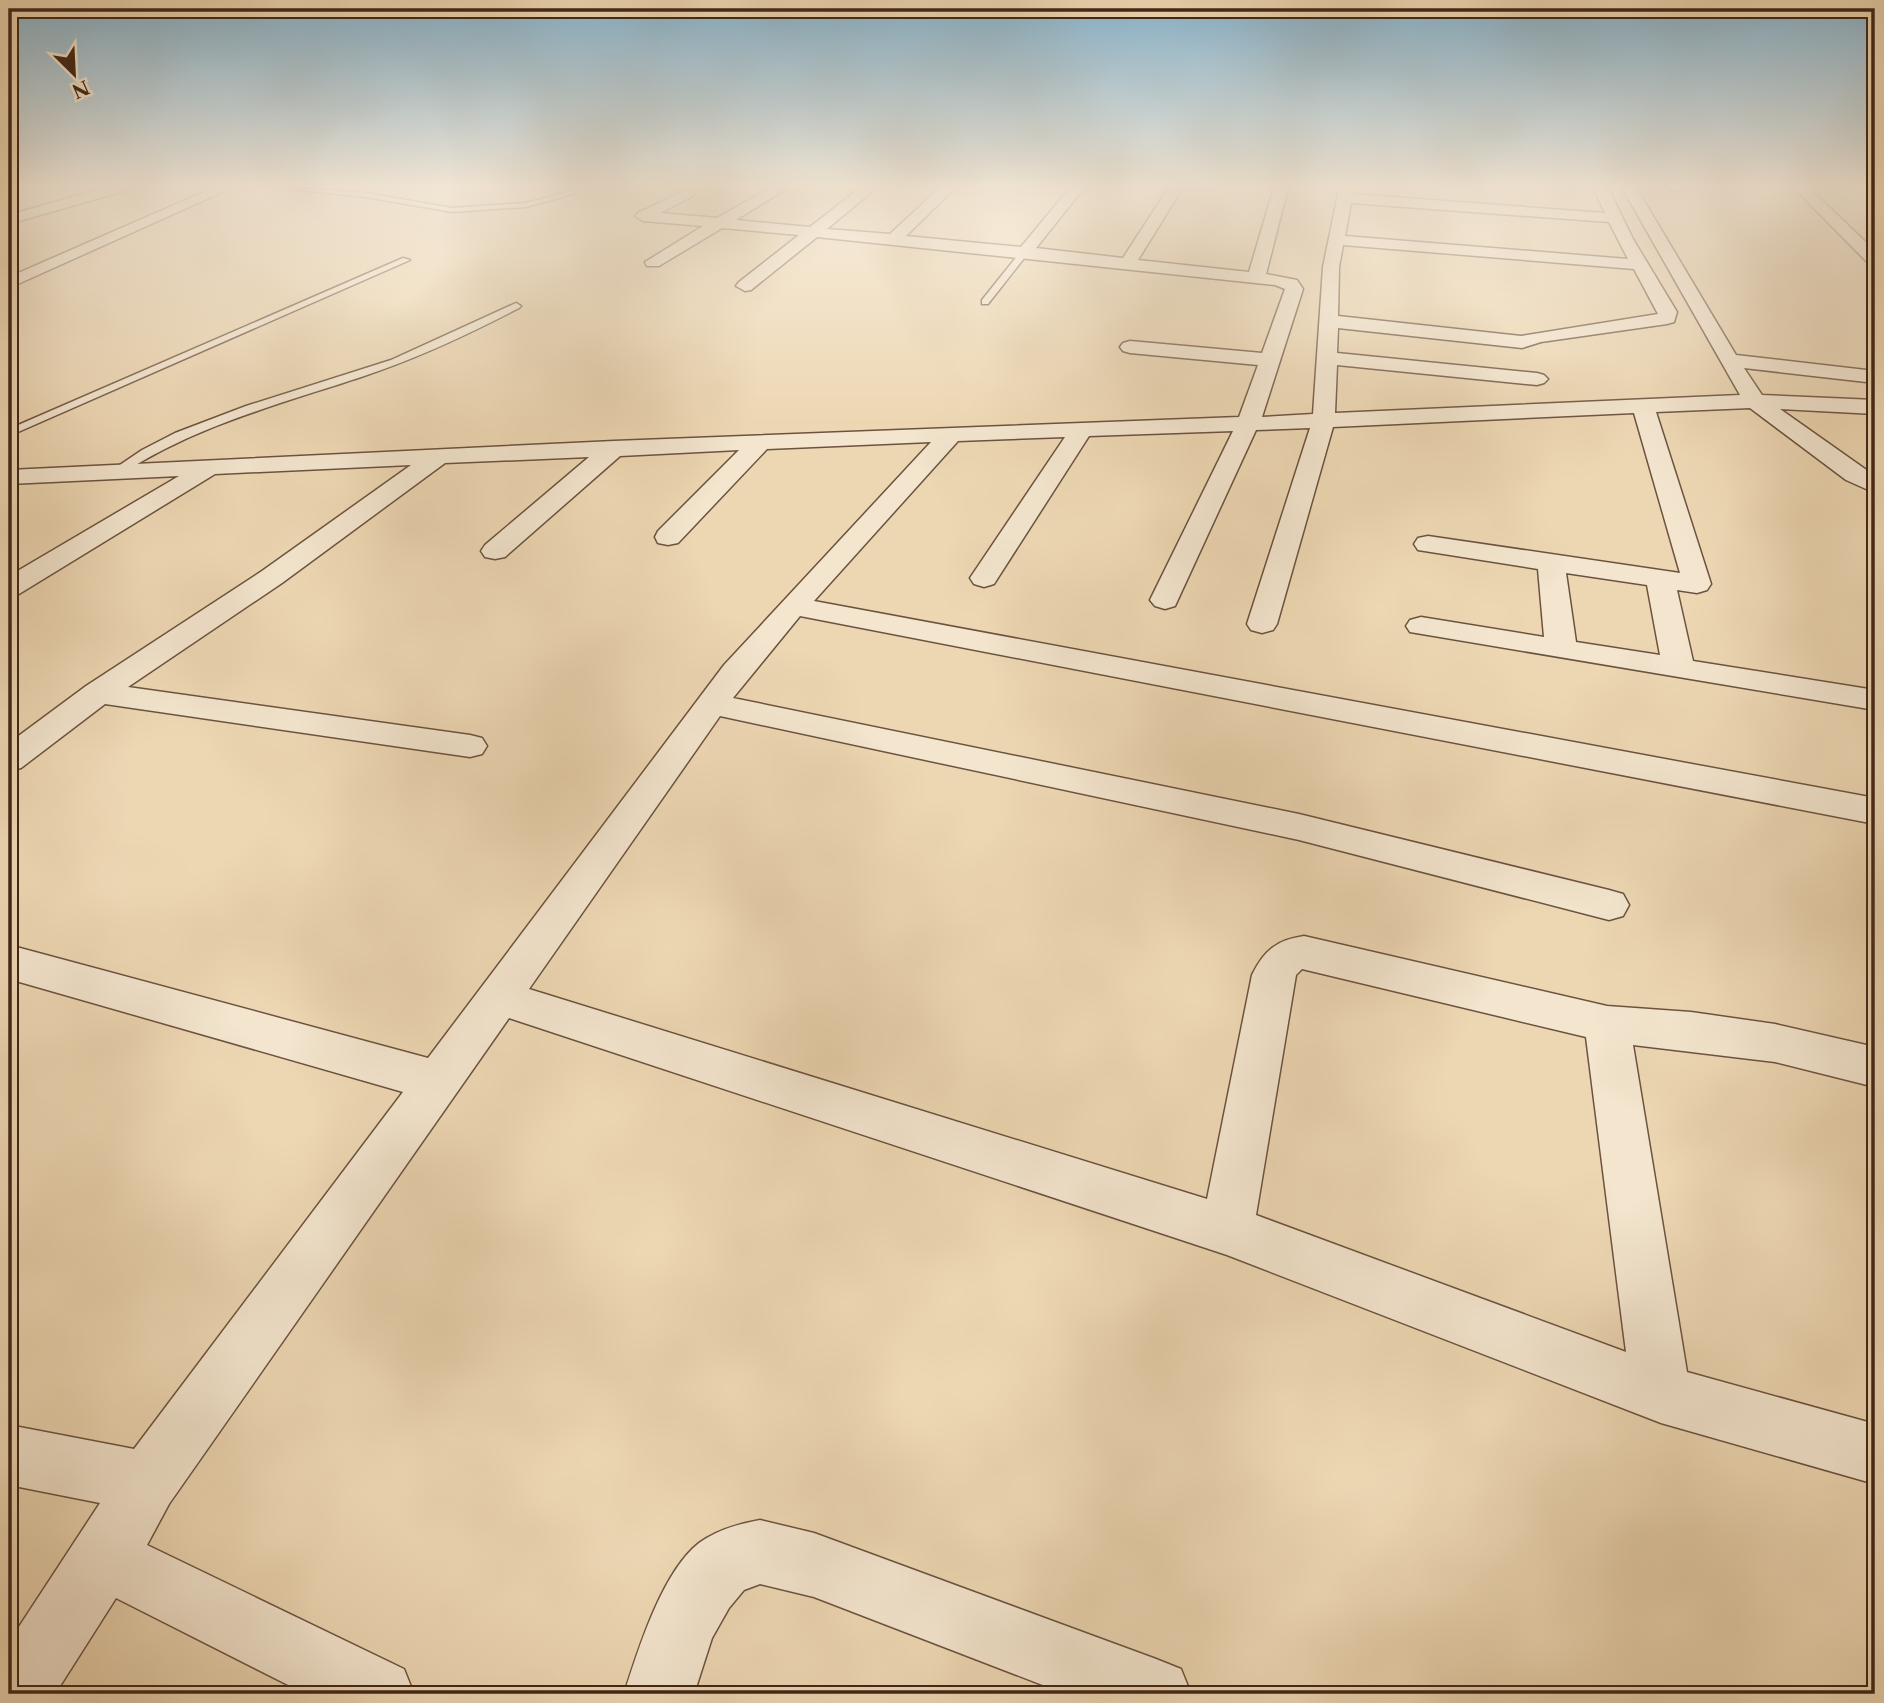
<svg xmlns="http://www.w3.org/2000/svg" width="1884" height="1703" font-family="'Libre Caslon Text',serif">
<rect width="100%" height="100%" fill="#edd7b3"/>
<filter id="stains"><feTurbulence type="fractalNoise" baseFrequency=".00286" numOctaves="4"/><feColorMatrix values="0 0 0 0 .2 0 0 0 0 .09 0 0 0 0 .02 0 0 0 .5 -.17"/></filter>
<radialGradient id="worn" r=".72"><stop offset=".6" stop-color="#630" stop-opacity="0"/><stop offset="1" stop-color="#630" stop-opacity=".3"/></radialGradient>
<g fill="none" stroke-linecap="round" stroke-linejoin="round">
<defs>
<g id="service">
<polygon points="245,184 366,193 452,208 526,203 572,191 576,193 526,207 452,212 366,197"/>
<polygon points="1022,250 1029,252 988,304 982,304 982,300"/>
<polygon points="403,258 410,260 9,436 9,429"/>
<path d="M516,303L521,306L519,308C469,334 418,358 364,376C277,405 196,425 118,476L108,473L142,450L175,433L246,406L391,360Z"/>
</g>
<g id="minor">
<polygon points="118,184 140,184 138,187 9,224 9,215"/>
<path d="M777,184H794L736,220L810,227L865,184H881L827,229L890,234L944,184H959L906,236L1021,247L1073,184H1087L1036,248L1123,258L1171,184H1185L1138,260L1249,272L1275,184H1289L1266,274L1297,280L1303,289L1262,417L1313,414L1323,267L1340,184H1354L1352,194L1605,213L1595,191L1584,184H1603L1608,188L1633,239L1677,312L1674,322L1667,324L1541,342L1522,348L1338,328L1337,353L1537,373L1544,375L1548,379L1544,383L1537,385L1337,365L1335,413L1740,395L1620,184H1634L1736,355L1875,371V383L1744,368L1762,395L1875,400V414L1780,409L1875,476V493L1846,480L1750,408L1656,412L1711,584L1707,590L1697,593L1677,590L1693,661L1875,690V710L1410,632L1406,626L1410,620L1421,617L1544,637L1538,569L1418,550L1414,544L1418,538L1428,536L1680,573L1634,413L1333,427L1277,624L1273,630L1262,633L1251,630L1247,624L1310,428L1256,430L1175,606L1165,609L1155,606L1150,600L1233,431L1089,436L994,584L984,587L974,584L970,578L1065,437L958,441L814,601L1875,798V824L800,616L733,698L1299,814L1609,890L1623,894L1629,905L1623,916L1609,920L1299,840L720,716L529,989L1207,1199L1252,975C1264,950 1277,940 1304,936L1607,1006L1691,1012L1775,1024L1875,1047V1087L1775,1062L1633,1045L1687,1372L1875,1424V1484L1661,1423L1227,1255L509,1018L169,1504L147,1545L404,1669L414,1694H306L116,1598L55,1694H9V1642L100,1503L9,1485V1425L134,1449L403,1092L9,979V945L428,1058L724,665L931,442L767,449L678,543L668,545L658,543L655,537L658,531L739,450L620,456L505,557L495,559L485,557L481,551L485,545L589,457L445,463L282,583L128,687L470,735L482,738L487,746L482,754L470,757L105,704L21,768L9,771V743L86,686L262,571L411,465L215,474L19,594L9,597V576L179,476L9,484V470L614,441L1239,417L1258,365L1130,353L1123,351L1120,347L1123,343L1130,341L1262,353L1285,289L1275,285L817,237L751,290L745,291L736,286L739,282L799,235L722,228L659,266H647L645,262L703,226L643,221L635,216L638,213L688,189L695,193L693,196L660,213L717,218ZM1351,203L1609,222L1628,259L1345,236ZM1343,245L1634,269L1658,314L1521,336L1338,316L1339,267ZM1566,573L1647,585L1660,655L1576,642ZM1302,969L1586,1037L1626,1352L1256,1215L1296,975Z"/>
<polygon points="1668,184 1700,184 1698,187 1672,191 1665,187"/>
<polygon points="1790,184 1805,184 1875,251 1875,265 1869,264"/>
<path d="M760,1520L814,1533L1156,1659L1181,1669L1191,1694H1066L814,1597L760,1584L744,1590L729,1608L712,1638L694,1694H624C638,1650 662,1572 699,1543C717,1530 738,1524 760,1520Z"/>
</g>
<polygon id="tertiary" points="222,184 240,184 9,288 9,277"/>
</defs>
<use href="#service" stroke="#6c533f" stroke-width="3"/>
<use href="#minor" stroke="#6c533f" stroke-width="3"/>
<use href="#tertiary" stroke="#6c533f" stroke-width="3"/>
<use href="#service" fill="#f3e5ce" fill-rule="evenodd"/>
<use href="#minor" fill="#f3e5ce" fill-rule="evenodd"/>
<use href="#tertiary" fill="#f3e5ce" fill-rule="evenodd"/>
</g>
<linearGradient id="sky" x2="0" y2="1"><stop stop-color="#88b6d1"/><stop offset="0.44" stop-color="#f7eddd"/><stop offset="1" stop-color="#f7eddd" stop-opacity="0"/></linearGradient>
<rect width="1884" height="422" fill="url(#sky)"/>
<rect width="1884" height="1703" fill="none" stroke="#edd7b3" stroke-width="35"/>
<rect x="10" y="10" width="1863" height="1682" fill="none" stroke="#412718" stroke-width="3.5"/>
<rect x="18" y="18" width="1849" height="1668" fill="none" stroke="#412718" stroke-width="2"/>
<g transform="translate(74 74) rotate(156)" stroke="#f3e5ce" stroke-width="5" paint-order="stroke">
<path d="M0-5L12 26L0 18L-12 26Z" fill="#412718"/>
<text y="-10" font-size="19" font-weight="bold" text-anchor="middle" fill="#412718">N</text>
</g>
<rect width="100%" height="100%" filter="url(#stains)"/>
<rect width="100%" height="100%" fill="url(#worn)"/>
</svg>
